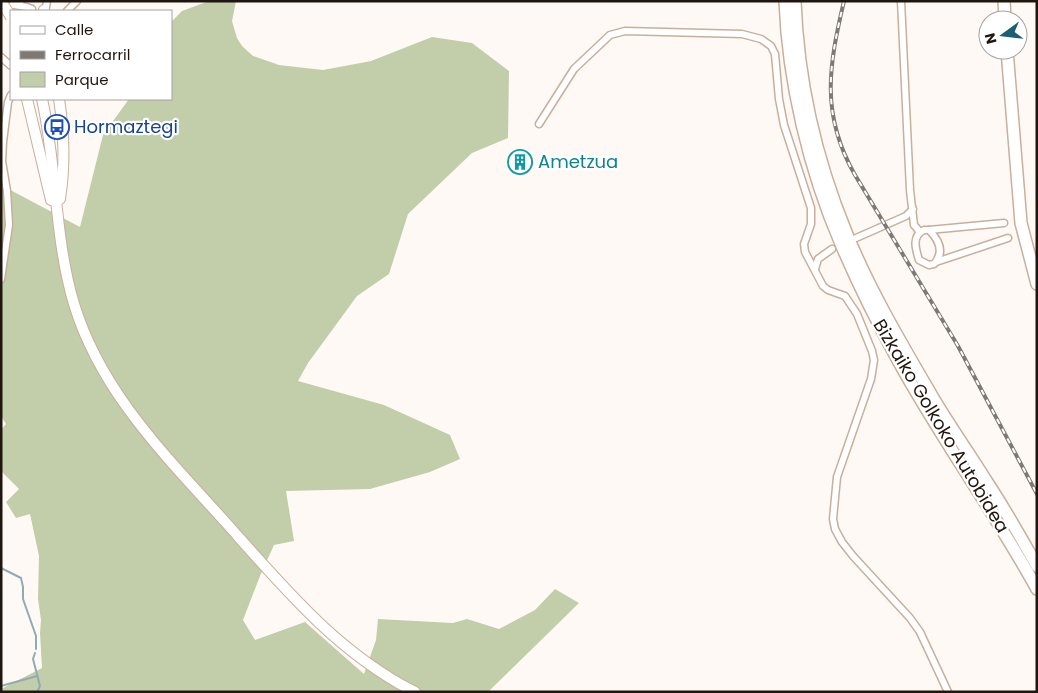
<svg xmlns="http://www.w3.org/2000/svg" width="1038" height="693" font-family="Poppins,sans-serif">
<rect width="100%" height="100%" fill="#fff9f5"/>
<polygon fill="#c2cdaa" points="209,1 236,1 232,21 237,38 242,46 253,56 279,65 323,70 371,61 432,37 472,43 509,71 508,138 472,153 408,214 389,274 357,296 308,363 298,381 384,405 450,435 460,459 430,472 370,489 286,491 294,541 274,545 260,576 243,620 255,640 305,622 364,674 376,640 378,619 453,623 467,619 499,629 535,610 555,589 579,603 488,692 1,692 1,689 42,668 40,633 41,620 38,599 39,556 30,514 16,518 6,502 19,489 1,471 1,430 6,424 1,416 1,185 80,227 103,135 129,99 171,99 171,22 182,11"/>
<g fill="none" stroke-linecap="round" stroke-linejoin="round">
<g stroke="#91abb4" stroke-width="2">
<polyline points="1,568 21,578 23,587 23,599 36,636 36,649"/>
<polyline points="35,653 33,659 40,686 37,692"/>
<polyline points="1,686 37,676"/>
</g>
<defs>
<g id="minor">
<polyline points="901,1 910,190 914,225 920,232"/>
<polyline points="14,5 27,7 32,9"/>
<polyline points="4,9 21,1"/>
<polyline points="42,11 46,7 47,1"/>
<polyline points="67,11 77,1"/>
<polyline points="1,57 11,66"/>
<polyline points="539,124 574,69 610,35 625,31 742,34 761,39 771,46 775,54 779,99 784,125 811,208 811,224 804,244 805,252 823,286 828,290 845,296 857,314 872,351 874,360 871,379 837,477 833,519 835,529 842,542 853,556 910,618 920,632 948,692"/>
<path d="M924,230H929C939,240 945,252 934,264L929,265L919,260C916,250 911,236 924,230Z"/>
<polyline points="929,230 1004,223"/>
<polyline points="856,238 906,216 913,209"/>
<polyline points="936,262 1008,238"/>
<polyline points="815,269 818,259 832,249"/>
<polyline points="1,279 9,225 7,191 2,161 3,142 8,102 11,95"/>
</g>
<g id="primary">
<polyline points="44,10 44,11"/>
<polyline points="27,99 51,200"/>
<path d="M42,99C57,166 54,237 74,304C101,393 167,457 228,525C284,588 338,653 415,692"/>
<path d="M59,99C64,131 65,167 60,199"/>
</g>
<g id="trunk">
<polyline points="1004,1 1005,20"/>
<polyline points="1007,50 1021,223 1037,284"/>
</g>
<g id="motorway">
<path d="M785,1C788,81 809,170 841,244C858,284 878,324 899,362C942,440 994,511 1037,589"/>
<path d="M795,1C798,80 816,159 846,232C869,289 901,343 932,396C949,425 969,453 987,482C1005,509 1021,538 1037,566"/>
</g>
</defs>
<use href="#minor" stroke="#caae9c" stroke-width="9"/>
<use href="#primary" stroke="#caae9c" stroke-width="12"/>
<use href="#trunk" stroke="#caae9c" stroke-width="14"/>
<use href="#motorway" stroke="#caae9c" stroke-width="14"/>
<use href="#minor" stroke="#fff" stroke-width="6"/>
<use href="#primary" stroke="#fff" stroke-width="10"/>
<use href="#trunk" stroke="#fff" stroke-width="11"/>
<use href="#motorway" stroke="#fff" stroke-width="11"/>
<defs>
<path id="rail" d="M844,1C829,65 820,114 855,175L958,346L1037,494"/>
</defs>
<use href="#rail" stroke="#807873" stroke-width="4"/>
<use href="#rail" stroke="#fff" stroke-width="2" stroke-dasharray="5.5" stroke-linecap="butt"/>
<defs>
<polyline id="primary-bridge" points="1,1 11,17"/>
</defs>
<use href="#primary-bridge" stroke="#caae9c" stroke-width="12" stroke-linecap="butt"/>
<use href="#primary-bridge" stroke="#fff" stroke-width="10"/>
</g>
<defs>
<symbol id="bus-ring" viewBox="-11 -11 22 22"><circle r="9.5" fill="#fff" stroke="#1a4fb4" stroke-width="1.5"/><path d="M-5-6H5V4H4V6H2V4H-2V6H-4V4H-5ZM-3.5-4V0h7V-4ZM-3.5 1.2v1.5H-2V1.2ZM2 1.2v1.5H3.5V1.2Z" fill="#1a4fb4"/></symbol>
<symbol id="building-ring" viewBox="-11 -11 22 22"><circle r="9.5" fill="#fff" stroke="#0f9aa8" stroke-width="1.5"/><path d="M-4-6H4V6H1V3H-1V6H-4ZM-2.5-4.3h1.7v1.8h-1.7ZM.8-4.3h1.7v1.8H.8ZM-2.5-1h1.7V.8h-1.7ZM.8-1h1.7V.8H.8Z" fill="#0f9aa8"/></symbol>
</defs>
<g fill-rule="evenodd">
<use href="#bus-ring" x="43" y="113" width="28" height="28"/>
<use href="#building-ring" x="506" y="148" width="28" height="28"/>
</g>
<g text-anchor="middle" stroke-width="4.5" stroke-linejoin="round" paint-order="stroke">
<g font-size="18" fill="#164399" stroke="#fff" text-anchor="start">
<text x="74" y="133">Hormaztegi</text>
</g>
<g font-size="18" fill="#0d838f" stroke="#fff" text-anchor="start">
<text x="538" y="168">Ametzua</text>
</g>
<g font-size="18" fill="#201610" stroke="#fff">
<text transform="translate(941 426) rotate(59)" y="6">Bizkaiko Golkoko Autobidea</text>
</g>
</g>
<rect width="1038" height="693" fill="none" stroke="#201610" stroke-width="5"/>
<rect x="10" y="10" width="162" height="90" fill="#ffffff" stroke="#a6a29f"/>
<rect x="20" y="26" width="25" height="8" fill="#ffffff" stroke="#a6a29f"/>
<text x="55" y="35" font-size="15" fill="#201610">Calle</text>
<rect x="20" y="51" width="25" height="8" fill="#807873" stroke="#a6a29f"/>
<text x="55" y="60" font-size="15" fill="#201610">Ferrocarril</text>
<rect x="20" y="72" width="25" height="15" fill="#c2cdaa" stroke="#a6a29f"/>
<text x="55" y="85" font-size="15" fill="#201610">Parque</text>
<g transform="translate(1003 35) rotate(255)"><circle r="24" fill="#ffffff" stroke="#a6a29f"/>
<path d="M0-4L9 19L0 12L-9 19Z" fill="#1c5f73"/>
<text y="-8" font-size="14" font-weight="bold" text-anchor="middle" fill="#201610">N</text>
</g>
</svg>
